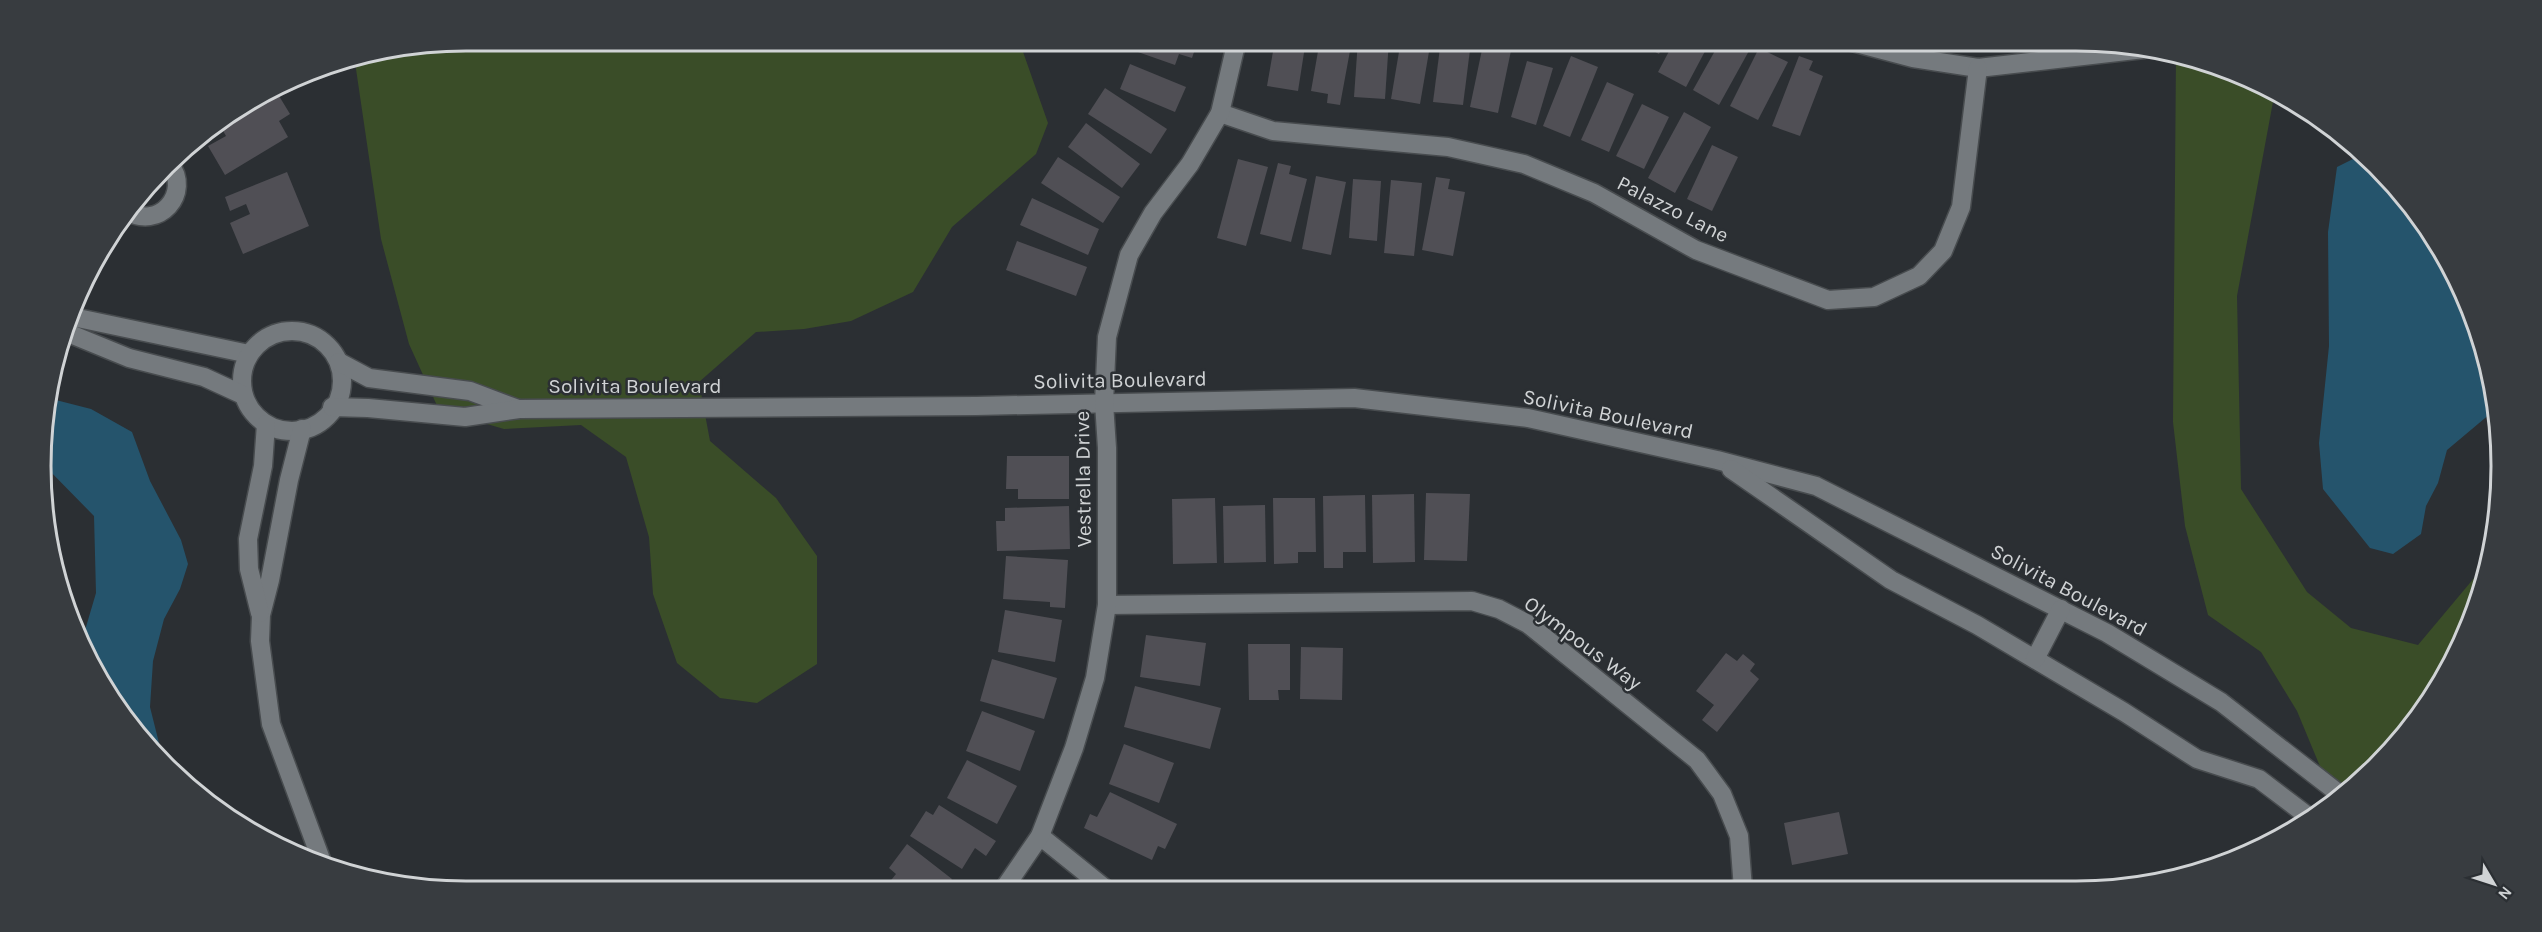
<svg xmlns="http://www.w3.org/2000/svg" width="2542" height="932" font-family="Karla,sans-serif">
<rect width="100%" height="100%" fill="#2b2f33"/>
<g fill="#3a4d28">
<polygon points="466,40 1029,41 1022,49 1048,123 1036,154 952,227 913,292 851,321 804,329 756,332 699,382 710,441 776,498 817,556 817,664 757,703 720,698 677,663 653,594 649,537 626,457 581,425 504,429 439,410 409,344 381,239 356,69 358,56 383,49"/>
<polygon points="2176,54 2186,55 2264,84 2275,91 2237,296 2241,489 2307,592 2351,628 2418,645 2490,559 2487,576 2444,679 2357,786 2345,794 2324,776 2297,711 2261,652 2208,615 2185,526 2173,422"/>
</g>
<g fill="#25546c">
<polygon points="2363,154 2396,185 2444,253 2479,329 2497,408 2447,450 2438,483 2426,506 2421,534 2393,554 2370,548 2323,489 2319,443 2329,346 2328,232 2337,167"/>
<polygon points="48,398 91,409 132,432 150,481 181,540 188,564 180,589 164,619 153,661 150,707 165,767 112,703 83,637 96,593 94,516 42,463 44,411"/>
</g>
<g fill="#504f55">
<polygon points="1119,40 1198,40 1192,58 1179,54 1175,65 1118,45"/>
<polygon points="1275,40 1306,40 1298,91 1267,86"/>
<polygon points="1320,40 1352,40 1340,105 1327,103 1328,94 1311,91"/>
<polygon points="1358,40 1389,40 1385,99 1354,97"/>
<polygon points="1401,40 1431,40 1420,104 1391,99"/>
<polygon points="1441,40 1471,42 1463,105 1433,102"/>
<polygon points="1484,40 1513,41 1498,113 1470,107"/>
<polygon points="1633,40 1666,40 1659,54"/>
<polygon points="1675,40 1711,40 1686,87 1658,72"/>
<polygon points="1721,40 1755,40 1719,105 1693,90"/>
<polygon points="1759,48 1788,62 1758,120 1730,106"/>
<polygon points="1571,56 1598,67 1570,137 1543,126"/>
<polygon points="1799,56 1813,61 1809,70 1823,76 1800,136 1772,126"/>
<polygon points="1527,61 1553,68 1536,125 1511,117"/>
<polygon points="1130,64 1186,87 1175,112 1120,89"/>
<polygon points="1607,82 1634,94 1609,152 1581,140"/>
<polygon points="1105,88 1167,129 1151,154 1088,114"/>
<polygon points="276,91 290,114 279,121 288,137 225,175 208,146 226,136 221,127 207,135 206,133"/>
<polygon points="1642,104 1669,117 1644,169 1616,156"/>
<polygon points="1684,112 1711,127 1675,193 1648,178"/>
<polygon points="1086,123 1140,164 1122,188 1068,147"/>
<polygon points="1712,145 1738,157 1712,211 1687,199"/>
<polygon points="1058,157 1120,197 1103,223 1041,183"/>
<polygon points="1238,159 1268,167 1246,246 1217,238"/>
<polygon points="1278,163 1291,166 1289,174 1307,179 1291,242 1260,234"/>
<polygon points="287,172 309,226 243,254 230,223 250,214 246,204 230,211 225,197"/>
<polygon points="1316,176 1346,182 1331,255 1302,249"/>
<polygon points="1436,177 1450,179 1448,189 1465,192 1453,256 1422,250"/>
<polygon points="1353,179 1381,181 1377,241 1349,238"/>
<polygon points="1391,180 1422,183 1414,256 1384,253"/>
<polygon points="1032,198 1099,229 1088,255 1020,225"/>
<polygon points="1017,241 1087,267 1076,296 1006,270"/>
<polygon points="1007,456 1069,456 1069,499 1018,499 1018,489 1006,489"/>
<polygon points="1426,493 1470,494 1467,561 1424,560"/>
<polygon points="1414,494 1415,562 1373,563 1372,495"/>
<polygon points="1365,495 1366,552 1343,552 1343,568 1324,568 1323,496"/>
<polygon points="1215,498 1217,563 1173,564 1172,499"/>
<polygon points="1273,498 1315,498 1316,552 1298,552 1298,563 1274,564"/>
<polygon points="1265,505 1266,562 1224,563 1223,506"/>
<polygon points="1069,506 1070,549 997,551 996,521 1005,521 1005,508"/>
<polygon points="1006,556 1068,560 1065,608 1050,607 1050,602 1003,599"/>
<polygon points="1005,610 1062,620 1055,662 998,652"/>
<polygon points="1146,635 1206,643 1200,686 1140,677"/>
<polygon points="1248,644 1290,644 1290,690 1278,690 1279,700 1249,700"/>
<polygon points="1301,647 1343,648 1342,700 1300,699"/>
<polygon points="1726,653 1737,661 1743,654 1755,664 1750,671 1759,679 1717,732 1702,720 1714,705 1696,691"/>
<polygon points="992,659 1057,678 1044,719 980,701"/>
<polygon points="1135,686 1221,708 1210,749 1124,727"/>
<polygon points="982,711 1035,731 1020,771 966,751"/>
<polygon points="1124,744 1174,763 1159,803 1109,784"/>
<polygon points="967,760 1017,786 997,824 947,798"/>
<polygon points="1110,792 1177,824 1165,849 1158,846 1152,860 1084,828 1090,814 1097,817"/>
<polygon points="939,805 996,841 986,856 975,848 962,869 910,836 926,811 933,815"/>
<polygon points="1839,812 1848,854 1792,865 1784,823"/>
<polygon points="907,844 952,879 943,890 896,891 888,884 896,874 889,868"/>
</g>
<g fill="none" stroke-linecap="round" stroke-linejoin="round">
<defs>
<g id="minor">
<polyline points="1845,40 1913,58 1978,68 2144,49"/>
<polyline points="1220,113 1273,131 1448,147 1524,164 1594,193 1696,250 1828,300 1874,297 1919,276 1943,251 1961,207 1978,68"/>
<path d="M126,210C158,232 193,193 169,163"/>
<polyline points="73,317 249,354"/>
<circle cx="292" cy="381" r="50"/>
<polyline points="68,333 129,358 204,377 243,395"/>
<polyline points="339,362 369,378 470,391 518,409"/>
<polyline points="332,407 368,408 465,417 519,409 976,406 1354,398 1528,418 1717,460 1816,486 2107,633 2221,702 2342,796"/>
<polyline points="302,429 289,480 270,580 261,615 260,641 271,724 322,862"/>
<polyline points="1731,469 1891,580 1977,625 2124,712 2197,759 2259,779 2309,817"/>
<polyline points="1107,605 1472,601 1499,609 1528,624 1697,760 1722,794 1739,836 1743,889"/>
<polyline points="260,613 249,569 248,539 263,466 266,424"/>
<polyline points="2035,659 2061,609"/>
<polyline points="1040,836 1107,890"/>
<polyline points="1003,890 1040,836 1074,748 1095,678 1107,605 1107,448 1104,403 1107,337 1129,255 1153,213 1190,164 1220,113 1237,40"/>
</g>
</defs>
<use href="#minor" stroke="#484c4f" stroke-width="21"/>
<use href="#minor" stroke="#757a7e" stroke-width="18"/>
</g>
<g text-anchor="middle" stroke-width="5" stroke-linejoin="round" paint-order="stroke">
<g font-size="21" fill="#d0d3d5" stroke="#2b2f33">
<text transform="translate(1673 209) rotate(27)" y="7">Palazzo Lane</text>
<text transform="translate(1120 380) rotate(-1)" y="7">Solivita Boulevard</text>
<text x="635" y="393">Solivita Boulevard</text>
<text transform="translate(1608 414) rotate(12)" y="7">Solivita Boulevard</text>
<text transform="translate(1083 479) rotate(-91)" y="7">Vestrella Drive</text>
<text transform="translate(2069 590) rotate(28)" y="7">Solivita Boulevard</text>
<text transform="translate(1583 643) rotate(37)" y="7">Olympous Way</text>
</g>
</g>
<path d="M0 0H2542V932H0ZM466 51H2076A415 415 0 0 1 2491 466V466A415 415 0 0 1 2076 881H466A415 415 0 0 1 51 466V466A415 415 0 0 1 466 51Z" fill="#383c40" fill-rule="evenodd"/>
<path fill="none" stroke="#d0d3d5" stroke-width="3" d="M466 51H2076A415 415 0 0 1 2491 466V466A415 415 0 0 1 2076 881H466A415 415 0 0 1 51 466V466A415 415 0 0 1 466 51Z"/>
<g transform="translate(2494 884) rotate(129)" stroke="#2b2f33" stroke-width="4.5" paint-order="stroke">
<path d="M0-4.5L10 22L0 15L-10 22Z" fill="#d0d3d5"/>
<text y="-9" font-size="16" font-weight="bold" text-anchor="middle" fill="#d0d3d5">N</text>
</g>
</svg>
